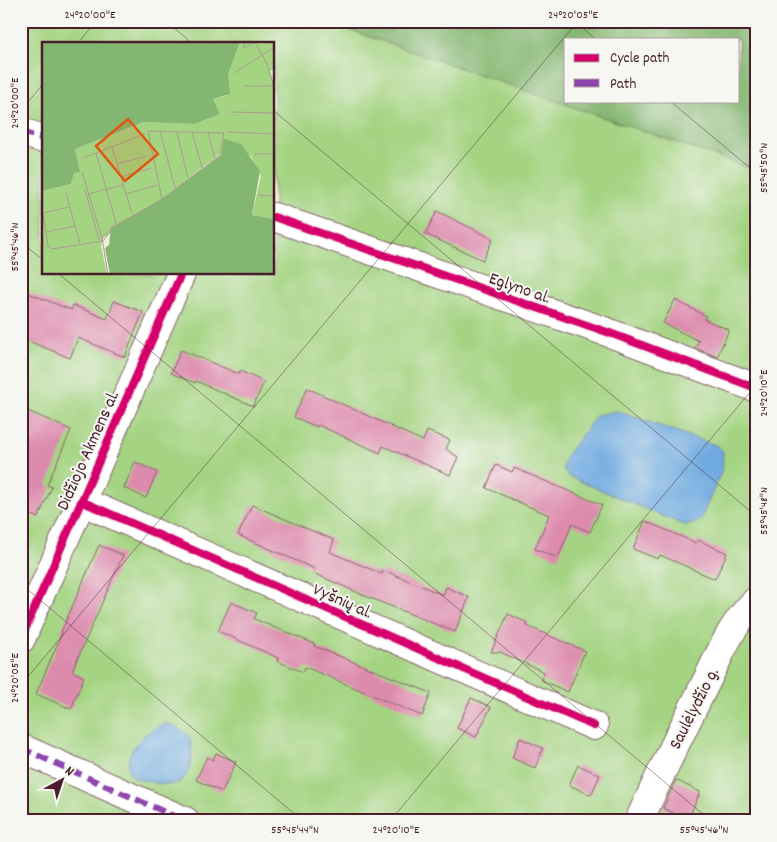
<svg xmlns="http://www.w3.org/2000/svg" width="777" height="842" font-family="Dekko,sans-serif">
<rect width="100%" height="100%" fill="#f6f6f2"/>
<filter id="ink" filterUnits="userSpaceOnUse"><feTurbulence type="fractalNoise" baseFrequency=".02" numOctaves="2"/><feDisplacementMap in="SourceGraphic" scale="10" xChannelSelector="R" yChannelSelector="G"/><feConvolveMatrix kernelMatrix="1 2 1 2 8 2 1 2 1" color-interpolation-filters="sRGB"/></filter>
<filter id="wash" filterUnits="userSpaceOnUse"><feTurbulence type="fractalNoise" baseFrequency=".0096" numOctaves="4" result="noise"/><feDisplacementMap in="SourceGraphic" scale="20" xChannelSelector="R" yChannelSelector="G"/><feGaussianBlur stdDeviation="1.12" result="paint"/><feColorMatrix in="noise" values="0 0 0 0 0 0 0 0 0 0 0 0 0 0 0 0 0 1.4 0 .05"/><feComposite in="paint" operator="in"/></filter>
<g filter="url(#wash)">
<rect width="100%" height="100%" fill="#eeebd7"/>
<path fill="#a4d482" stroke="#777a56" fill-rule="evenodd" d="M21,21H324L756,170V821H21ZM44,44H274V274H44Z"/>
<path fill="#83b670" stroke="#666a4e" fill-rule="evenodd" d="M324,21H756V170ZM566,39H738V101H566Z"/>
<g fill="#70aae0" stroke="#5d6486">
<path d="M21,162C36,174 28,187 21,202Z"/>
<polygon points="617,411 718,446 723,451 722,470 701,519 696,523 684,525 568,476 563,468 566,456 597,415"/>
<path d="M165,724L173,725L189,736C194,749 193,774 179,782C169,787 159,784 149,781C143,780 135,780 131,775C125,768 129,756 132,750C140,737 151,729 165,724Z"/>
</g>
<g id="blocks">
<g fill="#dd8bad">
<polygon points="437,211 493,239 483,260 425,234"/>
<polygon points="21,290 71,310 73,305 107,319 114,301 143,312 125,357 78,338 70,358 21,338"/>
<polygon points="675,300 706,316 704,319 729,330 717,357 695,348 699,341 663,323"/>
<polygon points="181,350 239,374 240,371 264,382 253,406 196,381 195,383 171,373"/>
<polygon points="307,388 423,441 427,431 450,440 446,449 458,457 450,475 383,446 380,453 318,425 317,427 294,417"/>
<polygon points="21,408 71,430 47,485 52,487 38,518 21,510"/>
<polygon points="135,462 157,472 146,498 124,488"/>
<polygon points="496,465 512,472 514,468 602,505 590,532 572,524 558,558 535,549 549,515 486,488"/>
<polygon points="252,505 334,540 330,552 382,574 383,570 443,595 446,587 469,597 455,632 368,597 313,573 315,569 238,535"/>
<polygon points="645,521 696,543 698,540 727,553 715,579 660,555 658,559 633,549"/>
<polygon points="99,545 123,555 72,671 84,677 71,709 36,694 62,633 61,632"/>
<polygon points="231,602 257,613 254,619 315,644 314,646 431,693 422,716 305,667 303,672 277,661 278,658 218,631"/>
<polygon points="508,614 528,623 527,626 585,651 568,692 541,680 544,672 500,652 491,652"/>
<polygon points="471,698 491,707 476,737 457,728"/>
<polygon points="520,738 543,748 535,768 512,758"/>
<polygon points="216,753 236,762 222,792 196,780 207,757 213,760"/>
<polygon points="578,765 600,775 591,795 569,785"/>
<polygon points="676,780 700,792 688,820 663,808"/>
</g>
</g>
</g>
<g filter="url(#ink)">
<use href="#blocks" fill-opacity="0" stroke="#836667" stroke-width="1"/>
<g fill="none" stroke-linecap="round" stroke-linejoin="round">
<defs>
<g id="street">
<polyline points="21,132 44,139"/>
<polyline points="274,217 607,332 756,388"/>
<polyline points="81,501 594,726"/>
<polyline points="21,639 181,274"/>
<polyline points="21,748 185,821"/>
<path d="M639,821C660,774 683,728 706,682C720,654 732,623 756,601"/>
</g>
</defs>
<use href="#street" stroke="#836667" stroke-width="30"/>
<use href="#street" stroke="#fff" stroke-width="28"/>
<g stroke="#8e44ad" stroke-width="6" stroke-dasharray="12 6" stroke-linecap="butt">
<polyline points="21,132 44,139"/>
<polyline points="21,748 185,821"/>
</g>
<defs>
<g id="cycleway">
<polyline points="274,217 607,332 756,388"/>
<polyline points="81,501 594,726"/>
<polyline points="21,639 181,274"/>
</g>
</defs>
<use href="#cycleway" stroke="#f6f6f2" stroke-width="11"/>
<use href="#cycleway" stroke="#d6006c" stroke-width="8"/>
</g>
</g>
<path fill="none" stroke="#4a1f2b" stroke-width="1" stroke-opacity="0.45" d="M166,21L193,44M575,21L595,39M77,44L96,21M670,101L756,173M21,110L44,83M274,111L756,516M21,242L44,261M59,274L711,821M21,584L303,821M21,685L578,21M390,821L756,385"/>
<g text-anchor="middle" stroke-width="4" stroke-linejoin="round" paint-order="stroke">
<g font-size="18" fill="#4a1f2b" stroke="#f6f6f2">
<text transform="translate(520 287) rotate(19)" y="6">Eglyno al.</text>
<text transform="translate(87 450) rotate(-66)" y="6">Didžiojo Akmens al.</text>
<text transform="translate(343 600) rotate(24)" y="6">Vyšnių al.</text>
<text transform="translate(693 708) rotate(-63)" y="6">Saulėlydžio g.</text>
</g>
</g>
<g transform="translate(42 42)">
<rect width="232" height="232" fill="#eeebd7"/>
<path d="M198,0H232V27L228,29L233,45L232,177L210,173L219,134L209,114L180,110L117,159L61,196L59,204L65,232H0V149L29,142L32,131L37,129L33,107L102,80L153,82L178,72L171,57L184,54L186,33Z" fill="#a4d482"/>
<path d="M0,0H198L186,33L188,52L171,57L178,72L153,82L102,80L33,107L38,130L32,131L29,142L0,149ZM182,97L199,102L218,129L210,173L232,177V232H68L63,206L67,203L69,186L117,159L179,113Z" fill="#83b670"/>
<path fill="none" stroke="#ac9992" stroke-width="1" d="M202,0V6L212,0M213,0L225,22L233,48M192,31L233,5M203,44H232M188,70L233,71M118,89L133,146M150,90L160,126M166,90L173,117M186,90L233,92M135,91L146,136M70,105L90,172M54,111L74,181M212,112H233M41,116L103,92M75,122L104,114M40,130L60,196L66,233M79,135L109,126M43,148L57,198M24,151L38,202M46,152L81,143M84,152L115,143M216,153L233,154M27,165L1,171L6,204L10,207L61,199L73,184L120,157L178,113L182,91L106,89L120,157M4,190L33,184M60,196L75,180"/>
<path fill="#e0560e" fill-opacity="0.15" stroke="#e0560e" stroke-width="2.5" d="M86,77L116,112L83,139L54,104Z"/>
<rect width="232" height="232" fill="none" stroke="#4a1f2b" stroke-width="2.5"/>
</g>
<rect width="777" height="842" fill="none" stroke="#f6f6f2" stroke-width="55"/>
<rect x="564" y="38" width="175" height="65" fill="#f6f6f2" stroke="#b1a0a2"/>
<rect x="574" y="54" width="25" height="8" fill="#d6006c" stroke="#b1a0a2"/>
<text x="610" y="62" font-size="15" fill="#4a1f2b">Cycle path</text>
<rect x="574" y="79" width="25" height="8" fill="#8e44ad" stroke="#b1a0a2"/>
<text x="610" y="88" font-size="15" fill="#4a1f2b">Path</text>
<g transform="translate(62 780) rotate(40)" stroke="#f6f6f2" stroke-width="4" paint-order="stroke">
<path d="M0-4L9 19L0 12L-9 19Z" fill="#4a1f2b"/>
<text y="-8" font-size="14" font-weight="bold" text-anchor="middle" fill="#4a1f2b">N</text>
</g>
<rect x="28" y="28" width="722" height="786" fill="none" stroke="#4a1f2b" stroke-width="2"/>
<g font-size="12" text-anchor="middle" fill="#4a1f2b">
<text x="90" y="18">24°20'00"E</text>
<text x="573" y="18">24°20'05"E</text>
<text transform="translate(14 103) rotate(-90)" y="4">24°20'00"E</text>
<text transform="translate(763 168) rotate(-90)" y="4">55°45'50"N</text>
<text transform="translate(14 247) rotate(-90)" y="4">55°45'46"N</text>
<text transform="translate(763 393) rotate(-90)" y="4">24°20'10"E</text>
<text transform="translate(763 511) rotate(-90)" y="4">55°45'48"N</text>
<text transform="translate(14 678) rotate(-90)" y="4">24°20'05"E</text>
<text x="295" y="833">55°45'44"N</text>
<text x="396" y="833">24°20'10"E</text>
<text x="704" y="833">55°45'46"N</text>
</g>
</svg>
